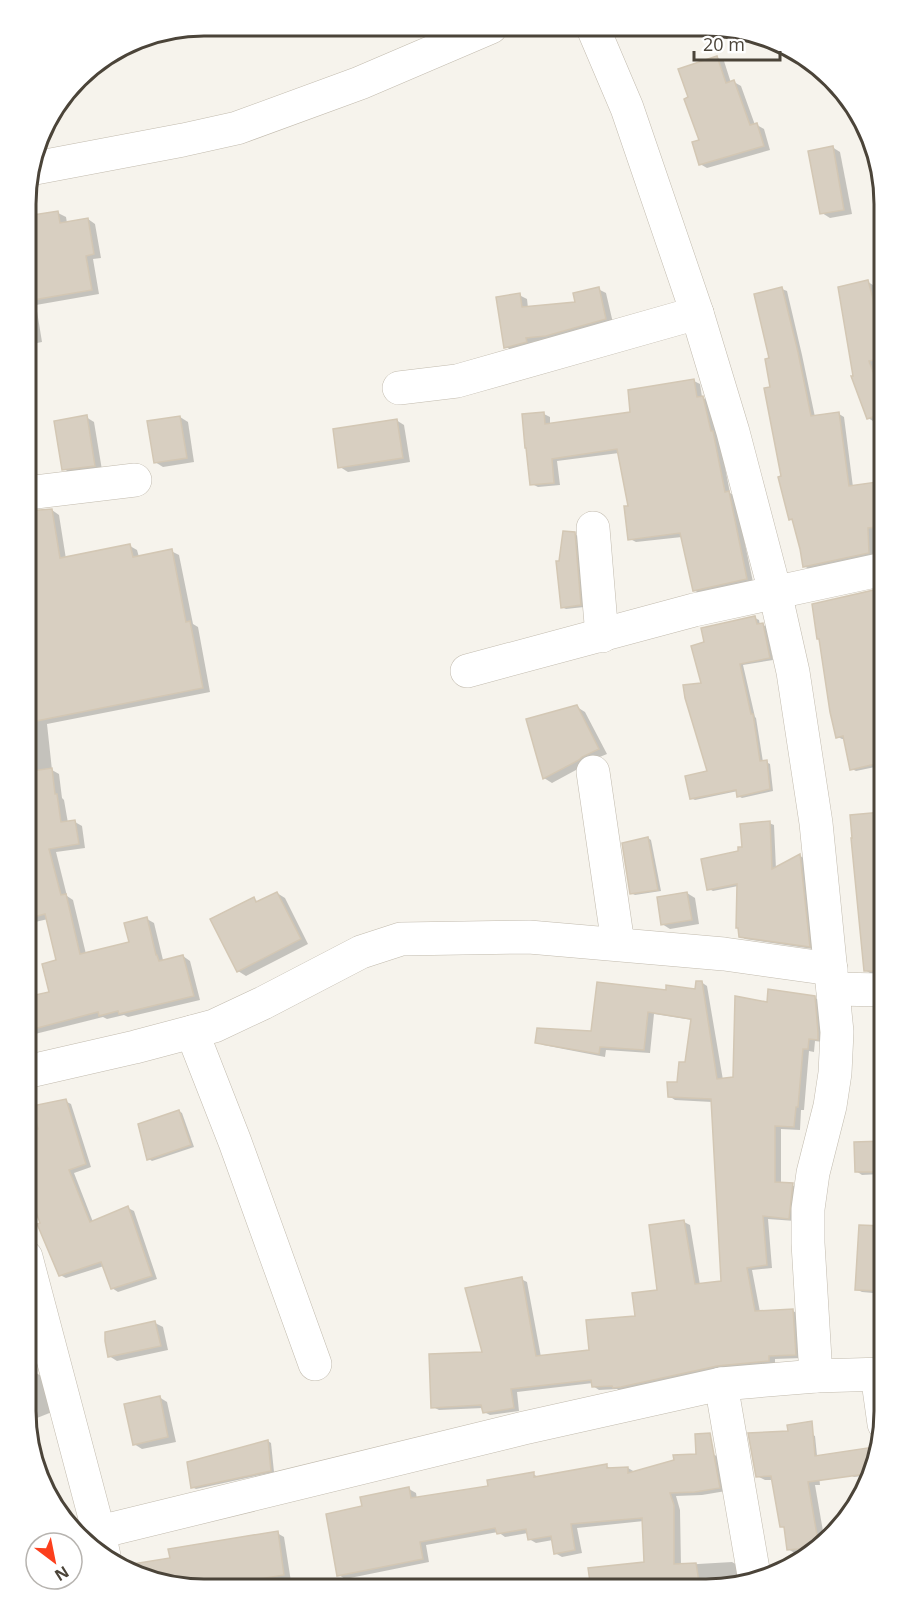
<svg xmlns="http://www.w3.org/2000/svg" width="910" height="1615" font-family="'Open Sans',sans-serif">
<rect width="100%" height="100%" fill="#f6f3ec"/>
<g fill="#0003">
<polygon points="716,57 724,61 731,83 734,82 741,86 755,125 757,125 764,129 770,150 707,168 700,164 700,141 690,98"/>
<polygon points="832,147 840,152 852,214 830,218 822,213"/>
<polygon points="58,213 66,217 67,223 88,219 95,224 101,258 93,259 99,294 36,305 42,342 27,345 27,214 33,217"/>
<polygon points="868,282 873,285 878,303 881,338 884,340 884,361 873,363 884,392 884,417 873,421 868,418 854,377"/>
<polygon points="598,289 606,293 613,323 554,340 533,342 534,345 513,351 506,347 519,295 527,299 528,308 577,304"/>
<polygon points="782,289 787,291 802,355 815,417 839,414 844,417 853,487 884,482 884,534 873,537 873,555 809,569 804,566 794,521 790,519 783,478 772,388 771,359"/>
<polygon points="694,381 700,384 702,397 708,401 717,435 719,436 730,493 735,496 753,582 700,594 694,590 682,537 636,542 630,539 629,507 619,453 557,461 560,485 538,487 532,484 544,414 550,417 550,424 632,413"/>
<polygon points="86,417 94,422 102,470 72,474 64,469"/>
<polygon points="180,417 188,422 194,462 163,467 155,462"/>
<polygon points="396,420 404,425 410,462 348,472 340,467"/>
<polygon points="52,510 59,515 66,559 130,546 137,550 139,557 171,551 179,555 193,624 198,627 210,692 47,724 52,770 59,774 62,798 64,800 68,823 75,822 82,826 85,848 56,852 67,896 73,900 86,954 131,943 147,919 154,923 163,960 166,961 183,956 190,961 200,1000 128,1017 124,1015 107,1019 103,1017 27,1036 26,999 51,993 58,961 48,919 31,923 26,920 27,513"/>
<polygon points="574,534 578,536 584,607 566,609 562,607 561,562"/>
<polygon points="874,592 878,595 881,608 884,608 884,802 875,767 856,771 852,769 845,739 842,739 838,737"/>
<polygon points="755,618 759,620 760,625 766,626 773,660 743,665 755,717 756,718 763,762 766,762 770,764 773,791 742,798 738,796 738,791 695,800 691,798 709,773 703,684 706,644"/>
<polygon points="577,707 585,712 607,754 590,761 587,764 552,783 544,778"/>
<polygon points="884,813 884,973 870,973 865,970 852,816"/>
<polygon points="769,823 774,825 776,869 800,856 804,858 813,949 745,939 740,936 738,886 713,891 709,889 740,852"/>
<polygon points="648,838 651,840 661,891 635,895 631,893"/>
<polygon points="277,893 285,898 308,944 246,976 238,971 253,899 259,902"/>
<polygon points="687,893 695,898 699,924 670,929 662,924"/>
<polygon points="701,982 707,986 723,1080 735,1079 768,1004 814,997 820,1001 823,1042 815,1041 814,1052 809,1051 804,1110 801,1110 800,1130 781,1129 781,1184 792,1185 798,1188 795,1221 768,1219 772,1268 752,1270 760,1312 793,1311 799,1314 802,1358 775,1359 775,1364 620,1391 617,1389 599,1390 593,1386 593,1383 517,1392 519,1411 490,1415 484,1412 483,1408 439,1410 433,1407 484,1353 521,1279 527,1282 541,1357 590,1352 637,1317 658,1291 684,1222 690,1225 700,1285 723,1283 712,1102 675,1100 669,1096 678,1083 686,1064 692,1020 654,1014 650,1053 606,1050 605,1057 543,1045 537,1042 593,1033 667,991 697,991"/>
<polygon points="65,1101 71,1104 91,1167 74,1173 93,1222 128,1208 134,1211 157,1279 118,1292 112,1288 104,1266 66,1278 60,1275 26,1180 26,1167 30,1165 26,1153 26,1134 39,1130"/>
<polygon points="179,1111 182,1113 194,1147 152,1161 149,1159"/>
<polygon points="884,1142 884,1172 881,1172 881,1174 862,1175 856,1171 856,1143"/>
<polygon points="860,1227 884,1227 884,1294 862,1292 856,1289"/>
<polygon points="155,1323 163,1327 168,1350 117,1361 109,1356"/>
<polygon points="26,1351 30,1354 36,1373 43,1377 52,1412 27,1422 26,1411"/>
<polygon points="159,1397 167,1402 176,1442 142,1449 134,1444"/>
<polygon points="807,1432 815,1436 820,1485 815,1485 824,1537 801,1553 796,1554 788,1549 786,1529 782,1526 773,1480 765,1480 757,1476"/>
<polygon points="268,1441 271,1443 274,1472 196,1489 192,1487"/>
<polygon points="873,1449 877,1451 877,1453 872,1475 854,1477 850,1475"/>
<polygon points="713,1454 720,1458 726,1491 702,1495 676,1496 680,1510 681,1565 732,1562 739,1566 742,1584 706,1590 593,1589 590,1569 645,1563 644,1521 577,1528 582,1553 562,1557 555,1553 553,1540 536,1543 529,1539 528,1533 505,1537 498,1532 426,1545 429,1562 345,1579 339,1575 363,1508 409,1489 416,1493 417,1499 490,1487 533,1474 540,1478 606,1466 613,1469 628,1468 635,1472"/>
<polygon points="42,1466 49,1470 54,1495 35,1469 35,1467"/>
<polygon points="277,1533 284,1537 292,1588 180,1588 131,1568 131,1566 171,1560"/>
</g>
<g fill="#d8cfc1" stroke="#d3c7b4" stroke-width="1.5">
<polygon points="717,56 726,83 734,80 750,125 757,123 764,146 699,165 692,142 699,140 684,99 688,97 678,69"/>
<polygon points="833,146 844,210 820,214 808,151"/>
<polygon points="58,211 60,223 88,218 94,254 86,256 92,290 27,301 27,216"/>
<polygon points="868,280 873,299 877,337 881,336 884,355 884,358 869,361 884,401 884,413 867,419 851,376 853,376 838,287"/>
<polygon points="599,287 606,319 546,336 526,338 527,342 504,348 496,297 520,293 522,307 575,302 573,293"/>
<polygon points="782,287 798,352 811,416 839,412 849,486 884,481 884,526 868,528 869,553 803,567 800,549 792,519 789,520 778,477 781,476 764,388 770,387 765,359 769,358 754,294"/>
<polygon points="694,379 697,397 703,396 711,431 713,431 725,492 729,491 747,579 693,591 680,533 628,540 624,506 628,506 617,449 552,459 554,483 530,485 526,448 525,448 522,414 544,412 545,424 630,412 628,390"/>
<polygon points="87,415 95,466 62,470 54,421"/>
<polygon points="180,416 187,458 154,463 147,421"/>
<polygon points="397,419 403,458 338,468 333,429"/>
<polygon points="52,509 60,558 130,544 133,557 172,549 186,622 190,621 203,688 26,723 27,511"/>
<polygon points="563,531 575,532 581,605 561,608 556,561 559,561"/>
<polygon points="874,590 884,635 884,665 879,666 884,692 884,762 850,770 843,736 836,738 830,712 819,639 817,639 812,604"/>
<polygon points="755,616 757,624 763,623 770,658 740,664 751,714 753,714 760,761 767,760 770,789 737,797 736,790 690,799 685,776 707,771 685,698 683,685 701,683 691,646 704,642 701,628"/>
<polygon points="577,705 599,749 582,757 579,760 543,779 526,719"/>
<polygon points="52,768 55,794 57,794 61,822 75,820 79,844 49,849 61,895 66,894 80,954 129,942 124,923 147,917 156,955 157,955 159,961 183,955 194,996 119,1014 118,1011 99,1016 98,1012 26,1031 26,997 49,992 42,964 56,960 45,914 26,919 26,772"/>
<polygon points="882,812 884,841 884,971 864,971 851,838 852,838 850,815"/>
<polygon points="770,821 772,869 800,854 810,947 739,937 738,928 736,928 737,884 707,890 701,859 738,851 738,847 742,847 740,824"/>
<polygon points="648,837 658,890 630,894 622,843"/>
<polygon points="277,892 301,939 237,972 210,919 254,897 256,902"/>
<polygon points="687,892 692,920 661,925 657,897"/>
<polygon points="696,981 702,981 717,1079 733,1077 735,996 767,1002 768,989 815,996 818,1032 818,1040 809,1039 808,1049 803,1049 798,1107 796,1107 794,1127 775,1126 775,1182 793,1183 789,1219 763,1216 767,1265 747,1268 755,1311 793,1309 796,1355 769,1356 769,1361 717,1366 621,1387 613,1388 612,1386 592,1387 591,1380 511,1389 514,1408 483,1413 481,1405 431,1408 429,1354 482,1352 465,1288 522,1277 536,1356 589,1350 586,1320 635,1316 632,1293 657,1290 649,1225 684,1220 695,1284 721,1281 711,1099 668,1097 667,1082 677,1082 679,1062 685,1062 691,1019 648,1012 644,1050 600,1047 599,1054 535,1043 537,1028 591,1031 597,982 666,990 666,985 695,989"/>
<polygon points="66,1099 86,1164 69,1170 90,1222 128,1206 152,1276 111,1289 101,1262 59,1276 37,1224 40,1223 26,1185 26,1133 38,1129 32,1106"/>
<polygon points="179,1110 191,1145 147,1160 138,1124"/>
<polygon points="884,1141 884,1170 876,1170 876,1172 855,1172 854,1142"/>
<polygon points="859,1225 884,1226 882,1291 855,1290"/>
<polygon points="155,1321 161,1346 108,1357 105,1341 105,1332"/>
<polygon points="160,1396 168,1437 133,1445 124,1404"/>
<polygon points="812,1421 815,1456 874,1447 875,1461 873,1473 808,1482 818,1541 809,1548 787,1550 784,1527 780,1527 771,1476 756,1477 748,1433 788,1431 787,1425"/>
<polygon points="710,1433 720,1488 695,1492 670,1493 674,1505 674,1564 696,1563 700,1589 591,1589 588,1568 644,1562 642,1518 571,1524 575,1550 554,1554 551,1536 528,1540 526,1529 497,1534 495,1528 420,1542 423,1559 337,1576 326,1514 362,1506 360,1497 409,1487 411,1498 488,1486 487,1480 534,1472 534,1477 607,1464 607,1468 628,1467 628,1473 674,1460 673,1455 696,1454 695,1434"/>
<polygon points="268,1440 271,1471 191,1488 187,1462"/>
<polygon points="278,1531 284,1575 219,1586 219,1588 180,1588 126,1565 170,1558 168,1549"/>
</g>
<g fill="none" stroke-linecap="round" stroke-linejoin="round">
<defs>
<g id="street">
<polyline points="593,28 627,108 697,313 733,432 775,592 793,672 816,823 837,1032 835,1073 830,1106 813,1173 808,1209 808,1243 816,1376"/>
<polyline points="30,169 183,140 237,128 360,83 491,27"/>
<polyline points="399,388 457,381 697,313"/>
<polyline points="27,493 135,480"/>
<polyline points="593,528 602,636"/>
<polyline points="467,671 694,610 884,569"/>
<polyline points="593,772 618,944"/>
<polyline points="833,989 884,990"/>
<polyline points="192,1032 235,1142 315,1364"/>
<polyline points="26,1072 135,1047 214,1026 263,1003 361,952 401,939 529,937 724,954 831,969"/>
<polyline points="26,1257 99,1533 104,1556"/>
<polyline points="877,1374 884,1424"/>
<polyline points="721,1384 755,1581"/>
<polyline points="83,1536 524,1428 721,1384 816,1376 884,1374"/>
</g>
</defs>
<use href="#street" stroke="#c2bbae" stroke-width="34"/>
<use href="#street" stroke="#fff" stroke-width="33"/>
</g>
<path d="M0 0H910V1615H0ZM204 36H706A168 168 0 0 1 874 204V1411A168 168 0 0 1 706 1579H204A168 168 0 0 1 36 1411V204A168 168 0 0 1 204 36Z" fill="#fff" fill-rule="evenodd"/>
<path fill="none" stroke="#4b4439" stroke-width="3" d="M204 36H706A168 168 0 0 1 874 204V1411A168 168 0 0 1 706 1579H204A168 168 0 0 1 36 1411V204A168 168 0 0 1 204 36Z"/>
<g transform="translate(54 1561) rotate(148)"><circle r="28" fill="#ffffff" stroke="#b7b4b0" stroke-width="1.5"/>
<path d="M0-4.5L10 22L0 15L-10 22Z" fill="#fc3f1d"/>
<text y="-9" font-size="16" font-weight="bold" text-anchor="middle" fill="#4b4439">N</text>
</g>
<path d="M694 51v9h86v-9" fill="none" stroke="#4b4439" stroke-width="3"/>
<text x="703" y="51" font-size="18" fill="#4b4439" stroke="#ffffff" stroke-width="4.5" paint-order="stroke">20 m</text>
</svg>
